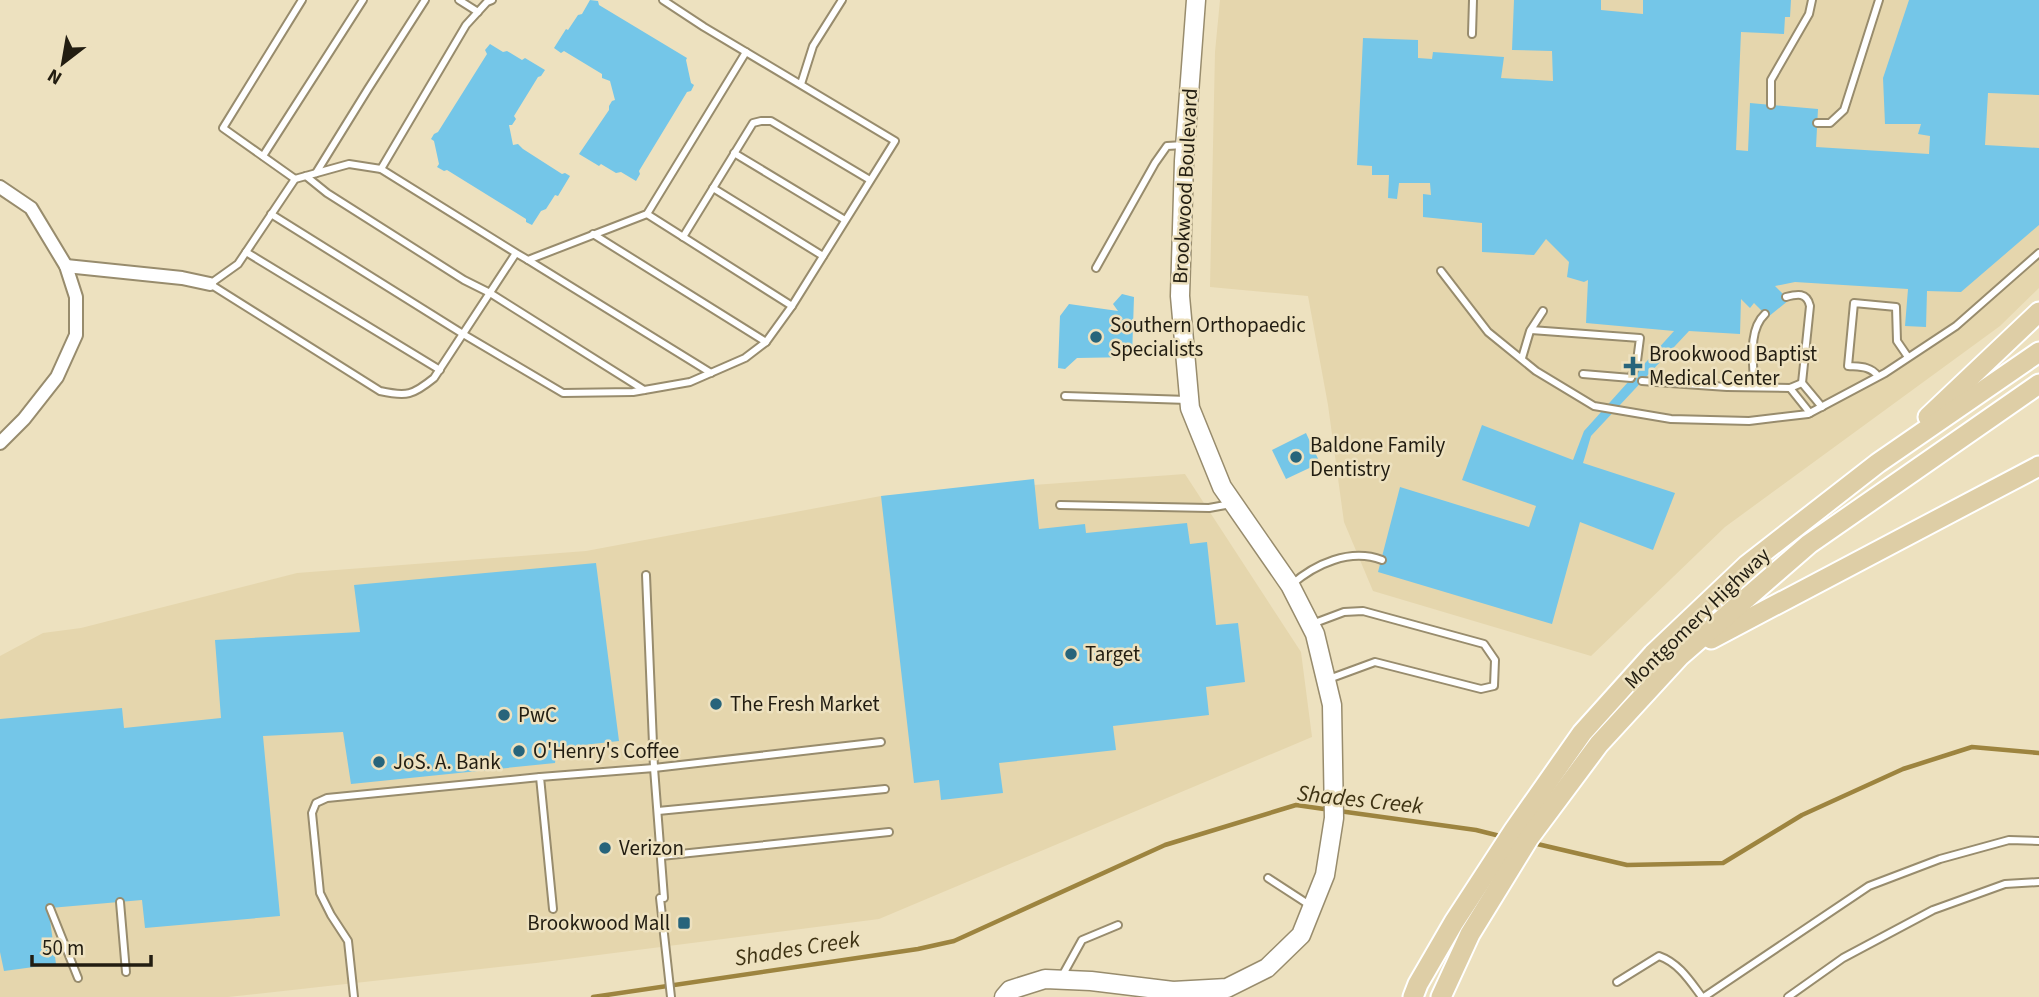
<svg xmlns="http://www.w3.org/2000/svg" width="2039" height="997" font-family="'Source Sans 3',sans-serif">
<rect width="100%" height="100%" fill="#ede1bf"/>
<g fill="#e5d6ad">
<polygon points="1220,0 2039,0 2039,288 2000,326 1725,527 1591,656 1373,591 1344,522 1328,405 1308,296 1210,287 1215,52"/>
<polygon points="1185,474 1301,652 1312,737 879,919 536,963 228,997 0,997 0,656 43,633 81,628 297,573 586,551 881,496"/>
</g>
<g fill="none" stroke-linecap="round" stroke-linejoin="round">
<g stroke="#9d843f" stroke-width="4.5">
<polyline points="1339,811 1476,830 1504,837"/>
<polyline points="1533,843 1627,865 1723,863 1802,815 1903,769 1972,747 2039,753"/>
<polyline points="593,997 918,949 954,941 1165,845 1296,805 1331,810"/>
</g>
</g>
<g fill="#74c6e8">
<polygon points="590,0 598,1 599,5 687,58 686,60 691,83 694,85 691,91 687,92 639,171 640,174 636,181 621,172 616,173 601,164 599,166 579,154 609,110 609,106 612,101 615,100 610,81 602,78 602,74 564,51 561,53 554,48 566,29 568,30 578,15 582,14"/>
<polygon points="1514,0 1601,0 1601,10 1643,14 1643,0 1791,0 1790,17 1785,17 1784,34 1741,32 1736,150 1748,151 1750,103 1818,109 1816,147 1929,154 1930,136 1918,134 1921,124 1885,124 1883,78 1909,0 2039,0 2039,95 1988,93 1985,145 2039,148 2039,225 1961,292 1927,291 1926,327 1905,326 1908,289 1795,282 1775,286 1789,300 1768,317 1754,303 1750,308 1741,299 1740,334 1689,331 1591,436 1583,463 1675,493 1653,550 1580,522 1552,624 1378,572 1400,487 1529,527 1536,506 1462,480 1482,425 1573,460 1584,431 1674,331 1586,323 1588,280 1584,282 1567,277 1569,262 1546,239 1534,255 1482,252 1482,223 1423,217 1423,194 1431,195 1430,183 1399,183 1397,199 1388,198 1389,175 1372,175 1372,166 1357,165 1363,38 1418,40 1418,58 1432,59 1433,52 1504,57 1501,78 1553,81 1552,51 1512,50"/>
<polygon points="490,44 503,52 507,51 522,60 525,58 545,70 541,76 538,77 514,116 516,119 512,125 509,125 513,145 518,144 523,149 562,174 565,173 570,176 558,196 555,195 546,209 541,211 532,225 526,222 526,219 447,170 444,171 437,167 439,164 434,141 431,139 434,134 438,132 487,54 485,50"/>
<polygon points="1122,294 1134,297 1132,357 1077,358 1065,369 1058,368 1060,316 1069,304 1118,311 1113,304"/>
<polygon points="1306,433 1320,463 1286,479 1272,450"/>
<polygon points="1034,479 1039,529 1085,524 1086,533 1187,523 1190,544 1207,542 1216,625 1238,623 1245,682 1206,687 1209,715 1113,726 1116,750 999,763 1003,793 941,800 939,780 914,783 881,496"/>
<polygon points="596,563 619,741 557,748 555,763 351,784 343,732 263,736 280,916 145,928 142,900 50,908 48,905 56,964 4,971 0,952 0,719 122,708 124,728 221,718 215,640 360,632 354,585"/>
</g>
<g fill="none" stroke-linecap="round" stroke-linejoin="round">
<defs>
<g id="lane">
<polyline points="459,0 478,12"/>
<polyline points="1472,34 1473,0"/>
<polyline points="801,84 813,46 842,0"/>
<polyline points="1771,105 1771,80 1809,14 1812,0"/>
<polyline points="1817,123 1830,123 1844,110 1879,0"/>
<polyline points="734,153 845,220"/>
<polyline points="263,156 363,0"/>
<polyline points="381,169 466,25 487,2 492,0"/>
<polyline points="316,173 368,89 425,0"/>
<polyline points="306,176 327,193 464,280 490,293 644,390"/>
<polyline points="295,179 223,128 302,0"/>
<polyline points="713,188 823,256"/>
<polyline points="271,214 463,334 563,393 633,392 690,382 745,358 766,342 792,306 895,141 704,27 663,0"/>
<polyline points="647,214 792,306"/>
<polyline points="593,234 766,342"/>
<polyline points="683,237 753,123 761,121 771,121 870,180"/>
<polyline points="246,252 440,370"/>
<path d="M516,253L434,378C413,395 407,397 380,391L210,284L238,264L295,179L349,164L381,169L516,253L528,260L647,214L746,52"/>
<polyline points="528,260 711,373"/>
<polyline points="1096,268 1155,163 1167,146 1184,145"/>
<polyline points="1441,271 1488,332 1536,371 1594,406 1671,419 1749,421 1808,414 1885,373 1956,326 2039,253"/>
<path d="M1786,297C1797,294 1807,292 1810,306L1802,383"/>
<polyline points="1531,330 1640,338 1637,361 1631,378 1583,374"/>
<polyline points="1522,358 1530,331 1543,311"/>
<path d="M1878,376C1870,366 1861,367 1848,366L1854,303L1896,307L1897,341L1908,357"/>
<polyline points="1642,381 1727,387 1790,388 1802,383"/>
<polyline points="1802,383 1822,407"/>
<path d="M1754,387C1754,364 1747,331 1765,314"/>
<polyline points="1790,388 1810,413"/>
<polyline points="1065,396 1188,400"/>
<polyline points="1060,505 1209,508 1231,504"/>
<polyline points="646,575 654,768 881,742"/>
<path d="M1291,585C1315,564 1350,548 1382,560"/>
<polyline points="1312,624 1344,612 1363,611 1484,644 1495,660 1494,686 1481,689 1375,662 1326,680"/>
<polyline points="658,811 885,789"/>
<polyline points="661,856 889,832"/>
<polyline points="1268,878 1311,906"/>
<polyline points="660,898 671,997"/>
<polyline points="120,902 126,972"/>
<polyline points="50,908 78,978"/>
<polyline points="553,909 540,777 654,768 664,898"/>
<polyline points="1061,978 1082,940 1118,925"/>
<path d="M1617,982L1659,956C1679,963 1690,981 1702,997"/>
<polyline points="354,997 348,941 331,915 320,893 312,813 316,803 327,798 540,777"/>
<polyline points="1704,997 1869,886 1940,859 2009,840 2039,841"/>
<polyline points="1788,997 1843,958 1933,910 2005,884 2039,882"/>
</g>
<g id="street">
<polyline points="0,187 31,208 66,266 76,297 76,335 57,377 24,419 0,443"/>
<polyline points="66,266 182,278 210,284"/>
</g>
<polyline id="secondary" points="1004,997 1010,990 1045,979 1091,981 1173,991 1227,988 1267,968 1301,935 1325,875 1334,818 1332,705 1315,634 1290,585 1222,487 1190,408 1180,296 1184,161 1196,0"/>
<g id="primary">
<polyline points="1928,417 2039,312"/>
<polyline points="1711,639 2039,466"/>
<polyline points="1413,997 1418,984 1454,922 1514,830 1582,733 1653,654 1747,565 1878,463 2039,352"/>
<polyline points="1441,997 1470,934 1529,838 1599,744 1680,656 1809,544 2039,384"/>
</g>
</defs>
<use href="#lane" stroke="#988c6d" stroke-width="10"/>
<use href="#street" stroke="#988c6d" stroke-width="16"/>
<use href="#secondary" stroke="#988c6d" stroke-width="21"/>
<use href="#primary" stroke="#fff" stroke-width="23"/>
<use href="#lane" stroke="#fff" stroke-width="6"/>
<use href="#street" stroke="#fff" stroke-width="12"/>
<use href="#secondary" stroke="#fff" stroke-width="18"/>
<use href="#primary" stroke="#decea6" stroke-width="19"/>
</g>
<g fill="#27647b" stroke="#ede1bf" stroke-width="2.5">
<circle cx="1096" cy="337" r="7"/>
<path d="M1629.5 355.5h7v7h7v7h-7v7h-7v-7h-7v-7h7z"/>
<circle cx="1296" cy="457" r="7"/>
<circle cx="1071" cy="654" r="7"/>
<circle cx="716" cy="704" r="7"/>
<circle cx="504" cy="715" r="7"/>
<circle cx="519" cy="751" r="7"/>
<circle cx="379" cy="762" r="7"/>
<circle cx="605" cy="848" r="7"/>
<rect x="677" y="916" width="14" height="14" rx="3.5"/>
</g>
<g text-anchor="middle" stroke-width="5" stroke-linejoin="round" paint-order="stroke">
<g font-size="21" fill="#221d11" stroke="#ede1bf">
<text transform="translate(1185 186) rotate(-87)" y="7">Brookwood Boulevard</text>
<text transform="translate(1697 618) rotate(-44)" y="7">Montgomery Highway</text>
</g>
<g font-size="21" fill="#221d11" stroke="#ede1bf" text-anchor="start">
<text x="1110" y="332">Southern Orthopaedic<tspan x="1110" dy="24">Specialists</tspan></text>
<text x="1649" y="361">Brookwood Baptist<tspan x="1649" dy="24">Medical Center</tspan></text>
<text x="1310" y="452">Baldone Family<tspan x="1310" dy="24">Dentistry</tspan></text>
<text x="1085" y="661">Target</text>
<text x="730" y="711">The Fresh Market</text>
<text x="518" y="722">PwC</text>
<text x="533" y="758">O'Henry's Coffee</text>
<text x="393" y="769">JoS. A. Bank</text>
<text x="619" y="855">Verizon</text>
<text x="670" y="930" text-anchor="end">Brookwood Mall</text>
</g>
<g font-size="23" font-style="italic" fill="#3e3213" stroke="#ede1bf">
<text transform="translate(1360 799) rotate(6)" y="8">Shades Creek</text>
<text transform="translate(797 948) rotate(-9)" y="8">Shades Creek</text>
</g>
</g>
<g transform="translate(63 63) rotate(211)" stroke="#ede1bf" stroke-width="5" paint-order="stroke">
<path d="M0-5L12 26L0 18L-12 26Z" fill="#221d11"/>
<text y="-10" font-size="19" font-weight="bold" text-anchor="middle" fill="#221d11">N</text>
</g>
<path d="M32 955v10h119v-10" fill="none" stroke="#221d11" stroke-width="3.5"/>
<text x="42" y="955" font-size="21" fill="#221d11" stroke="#ede1bf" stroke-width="5" paint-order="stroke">50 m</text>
</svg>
